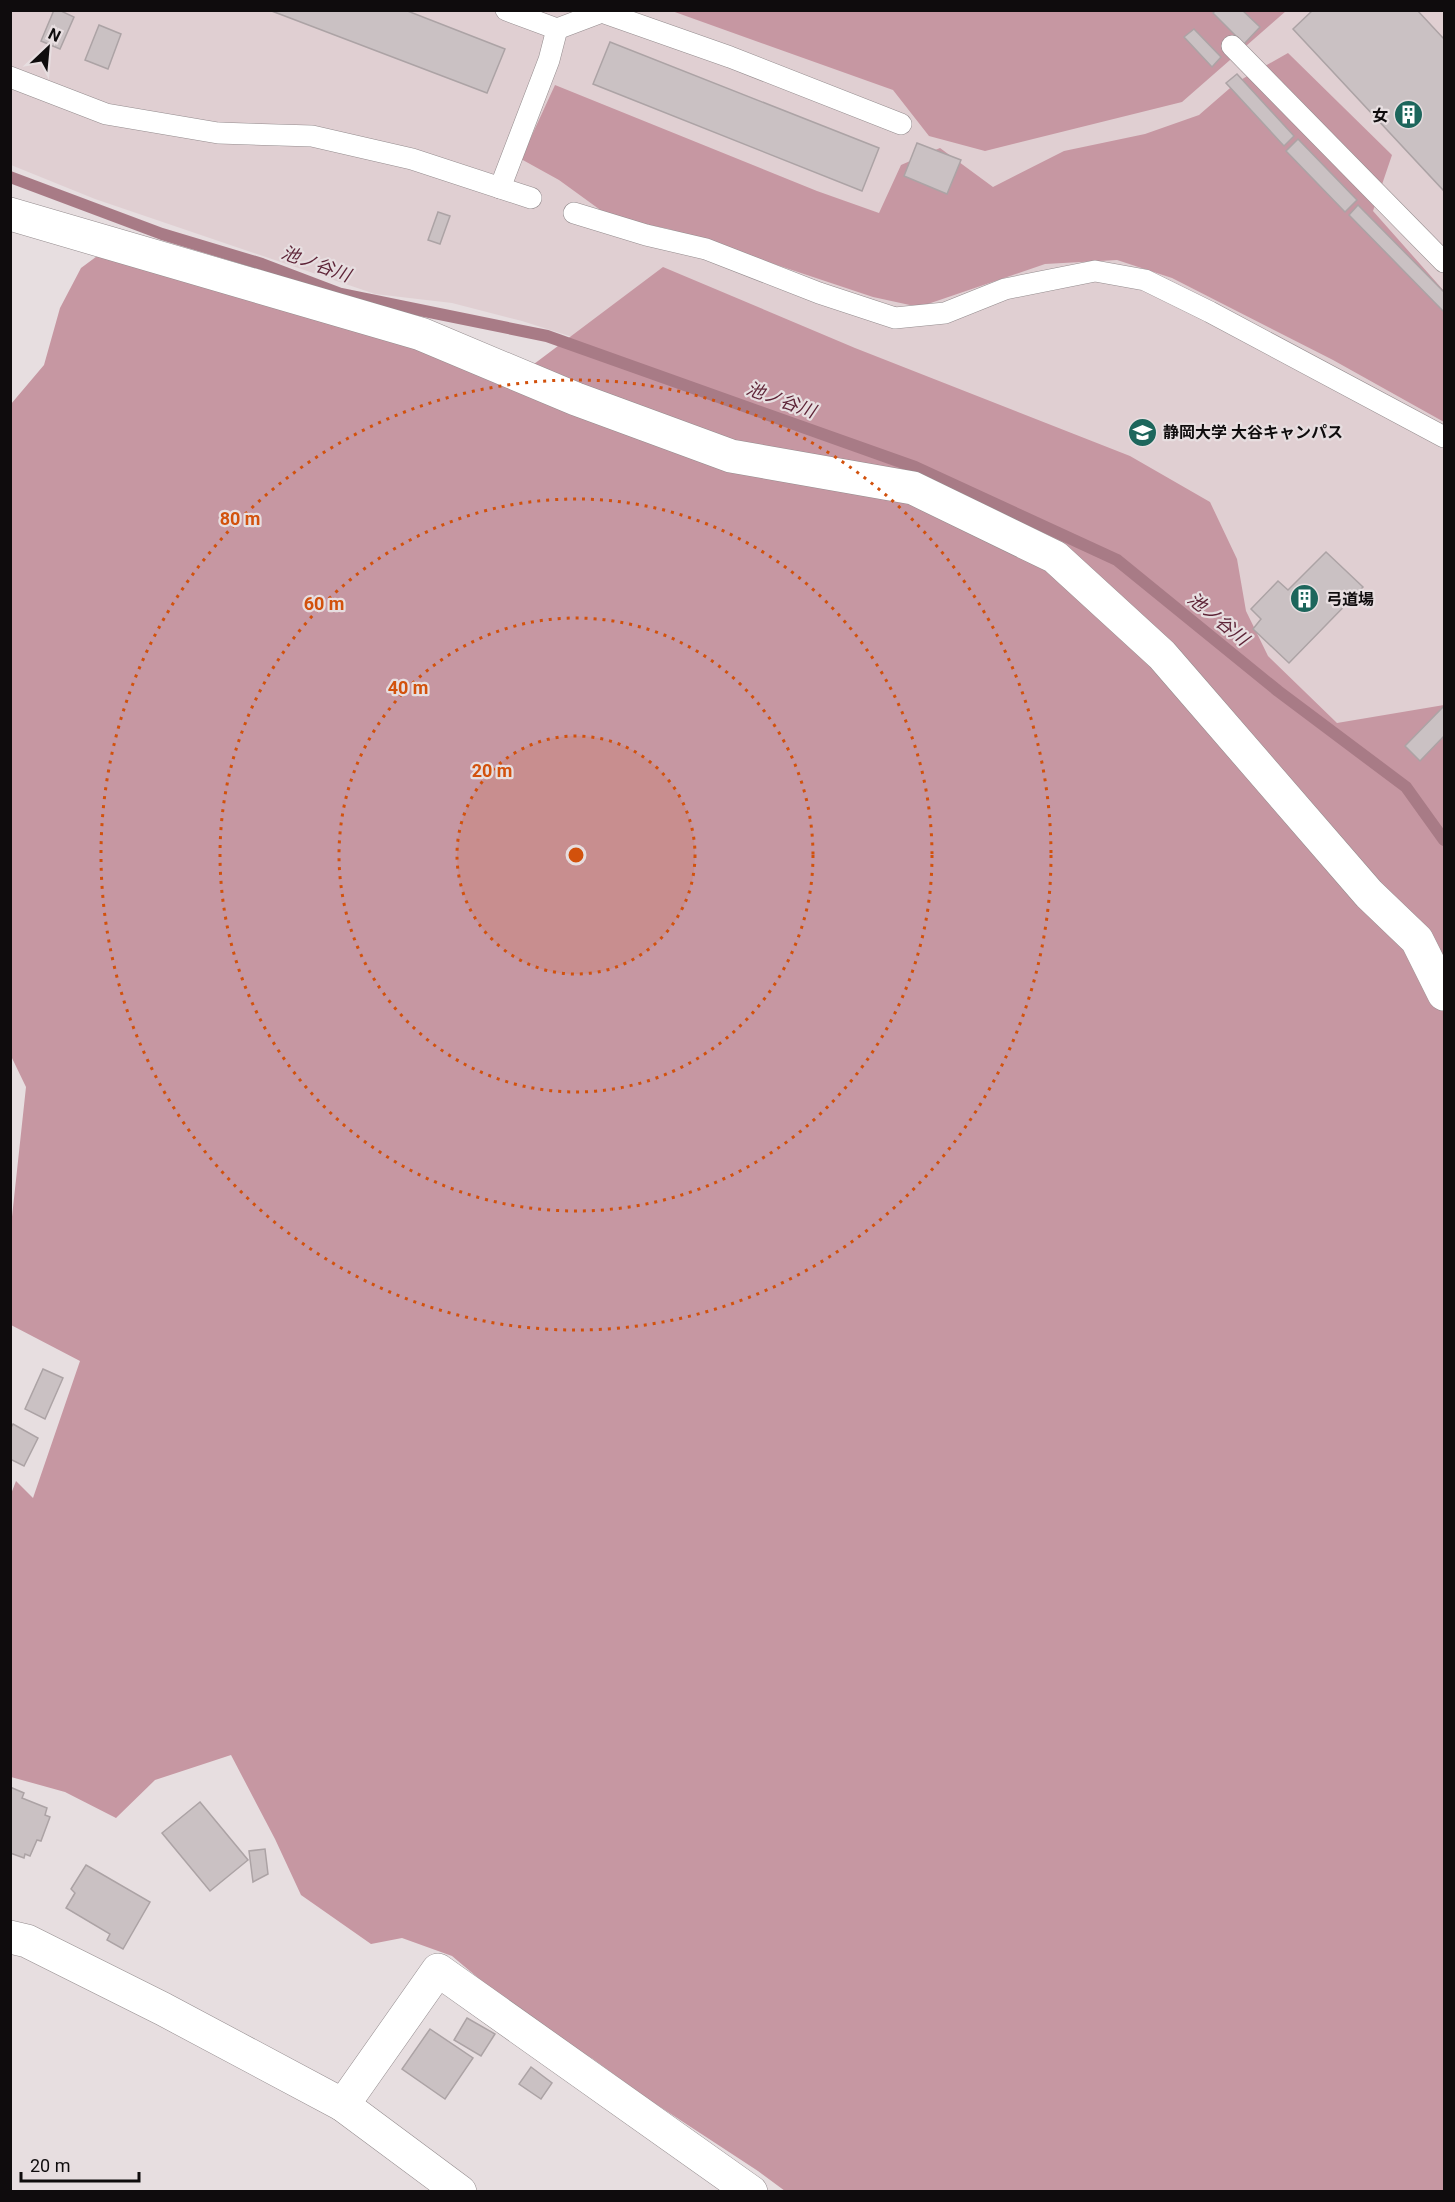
<svg xmlns="http://www.w3.org/2000/svg" width="1455" height="2202" font-family="Roboto,'Noto Sans JP',sans-serif">
<rect width="100%" height="100%" fill="#e7dee0"/>
<polygon fill="#e0cfd2" points="10,11 1444,11 1444,877 607,348 522,321 452,303 375,294 95,199 11,165"/>
<g fill="#c697a2">
<polygon points="672,11 1286,11 1182,102 985,151 929,136 893,90"/>
<polygon points="1288,53 1392,155 1373,211 1444,291 1444,422 1333,360 1172,278 1117,260 1045,264 919,307 873,297 669,229 610,217 559,180 521,159 555,85 817,191 879,213 901,165 940,148 993,187 1064,151 1145,134 1199,115 1237,82"/>
<polygon points="108,248 534,364 663,267 855,348 1130,456 1210,502 1237,559 1246,611 1268,656 1337,723 1444,705 1444,2191 785,2191 758,2171 645,2097 593,2059 528,2020 452,1956 402,1938 371,1944 301,1895 275,1839 231,1755 155,1780 116,1818 65,1792 11,1777 11,1494 16,1481 33,1498 80,1361 11,1325 11,1226 26,1087 11,1056 11,404 44,365 60,308 81,268"/>
</g>
<g fill="none" stroke-linecap="round" stroke-linejoin="round">
<polyline stroke="#a87b86" stroke-width="12" points="10,177 162,234 262,264 341,294 547,336 915,467 1117,560 1278,691 1406,787 1444,840"/>
</g>
<g fill="#cac1c3" stroke="#aca3a5" stroke-width="1.5">
<polygon points="54,10 59,10 74,17 60,49 41,41"/>
<polygon points="269,10 405,10 505,49 487,93"/>
<polygon points="1216,10 1242,10 1260,27 1244,44 1213,13"/>
<polygon points="1313,10 1417,10 1444,39 1444,191 1293,29"/>
<polygon points="99,25 121,34 108,69 85,60"/>
<polygon points="1194,29 1221,57 1212,67 1184,37"/>
<polygon points="610,42 879,148 862,191 593,84"/>
<polygon points="1237,74 1294,136 1284,146 1226,83"/>
<polygon points="1298,139 1357,200 1345,212 1286,151"/>
<polygon points="917,143 961,160 947,194 904,176"/>
<polygon points="1358,205 1444,292 1444,312 1349,215"/>
<polygon points="438,212 450,216 440,244 428,240"/>
<polygon points="1326,552 1363,587 1289,663 1253,629 1261,619 1251,609 1278,581 1288,590"/>
<polygon points="1444,706 1444,736 1420,761 1405,746"/>
<polygon points="43,1369 63,1378 45,1419 25,1409"/>
<polygon points="13,1424 38,1438 24,1466 10,1459 10,1429"/>
<polygon points="10,1787 24,1793 22,1798 47,1808 45,1815 50,1817 41,1841 37,1840 30,1856 25,1854 24,1858 10,1853"/>
<polygon points="200,1802 248,1860 210,1891 162,1833"/>
<polygon points="265,1849 268,1874 253,1882 249,1851"/>
<polygon points="86,1865 150,1902 123,1949 107,1940 110,1934 66,1908 75,1893 71,1889"/>
<polygon points="467,2018 495,2034 481,2056 454,2040"/>
<polygon points="430,2029 473,2058 445,2099 402,2069"/>
<polygon points="531,2067 552,2083 541,2099 519,2084"/>
</g>
<g fill="none" stroke-linecap="round" stroke-linejoin="round">
<defs>
<g id="service">
<polyline points="506,10 557,29 602,12 730,57 901,124"/>
<polyline points="1232,46 1444,262"/>
<polyline points="10,77 106,114 218,133 312,136 412,159 531,198"/>
<polyline points="500,188 549,60 557,29"/>
<polyline points="574,213 646,235 706,249 819,293 895,318 945,313 1005,289 1095,271 1145,280 1210,312 1444,437"/>
</g>
<g id="minor">
<polyline points="10,214 421,334 576,399 731,456 913,488 1055,557 1162,655 1369,894 1417,940 1444,994"/>
<polyline points="10,1937 27,1941 163,2009 343,2105 460,2192"/>
<polyline points="343,2105 438,1970 751,2192"/>
</g>
</defs>
<use href="#service" stroke="#948c8e" stroke-width="22"/>
<use href="#minor" stroke="#948c8e" stroke-width="34"/>
<use href="#service" stroke="#fff" stroke-width="21"/>
<use href="#minor" stroke="#fff" stroke-width="33"/>
</g>
<circle cx="576" cy="855" r="119" fill="#d2510c" fill-opacity=".12"/>
<g fill="none" stroke="#d2510c" stroke-width="3" stroke-dasharray="3 6">
<circle cx="576" cy="855" r="119"/>
<circle cx="576" cy="855" r="237"/>
<circle cx="576" cy="855" r="356"/>
<circle cx="576" cy="855" r="475"/>
</g>
<defs>
<symbol id="building-disc" viewBox="-11 -11 22 22"><circle r="9.5" fill="#1d665c" stroke="#e7dee0"/><path d="M-4-6H4V6H1V3H-1V6H-4ZM-2.5-4.3h1.7v1.8h-1.7ZM.8-4.3h1.7v1.8H.8ZM-2.5-1h1.7V.8h-1.7ZM.8-1h1.7V.8H.8Z" fill="#fff"/></symbol>
<symbol id="university-disc" viewBox="-11 -11 22 22"><circle r="9.5" fill="#1d665c" stroke="#e7dee0"/><path d="M0-5L7-2L0 1L-7-2ZM-4 1L0 2.5L4 1V4Q0 6-4 4Z" fill="#fff"/></symbol>
</defs>
<g fill-rule="evenodd">
<use href="#building-disc" x="1392" y="98" width="33" height="33"/>
<use href="#university-disc" x="1126" y="416" width="33" height="33"/>
<use href="#building-disc" x="1288" y="582" width="33" height="33"/>
</g>
<g text-anchor="middle" stroke-width="4.5" stroke-linejoin="round" paint-order="stroke">
<g font-size="16" font-weight="bold" fill="#0f0c0d" stroke="#e7dee0" text-anchor="start">
<text x="1388" y="121" text-anchor="end">女</text>
<text x="1163" y="438">静岡大学 大谷キャンパス</text>
<text x="1326" y="605">弓道場</text>
</g>
<g font-size="18" font-style="italic" fill="#5e2437" stroke="#e7dee0">
<text transform="translate(316 264) rotate(20)" y="6">池ノ谷川</text>
<text transform="translate(781 400) rotate(20)" y="6">池ノ谷川</text>
<text transform="translate(1218 619) rotate(39)" y="6">池ノ谷川</text>
</g>
</g>
<circle cx="576" cy="855" r="9" fill="#d2510c" stroke="#e7dee0" stroke-width="3"/>
<g font-size="18" text-anchor="middle" font-weight="bold" fill="#d2510c" stroke="#e7dee0" stroke-width="4.5" stroke-linejoin="round" paint-order="stroke">
<text x="240" y="525">80 m</text>
<text x="324" y="610">60 m</text>
<text x="408" y="694">40 m</text>
<text x="492" y="777">20 m</text>
</g>
<rect width="1455" height="2202" fill="none" stroke="#0f0c0d" stroke-width="24"/>
<g transform="translate(48 48) rotate(26)" stroke="#e7dee0" stroke-width="4.5" paint-order="stroke">
<path d="M0-4.5L10 22L0 15L-10 22Z" fill="#0f0c0d"/>
<text y="-9" font-size="16" font-weight="bold" text-anchor="middle" fill="#0f0c0d">N</text>
</g>
<path d="M21 2172v9h118v-9" fill="none" stroke="#0f0c0d" stroke-width="3"/>
<text x="30" y="2172" font-size="18" fill="#0f0c0d" stroke="#e7dee0" stroke-width="4.5" paint-order="stroke">20 m</text>
</svg>
